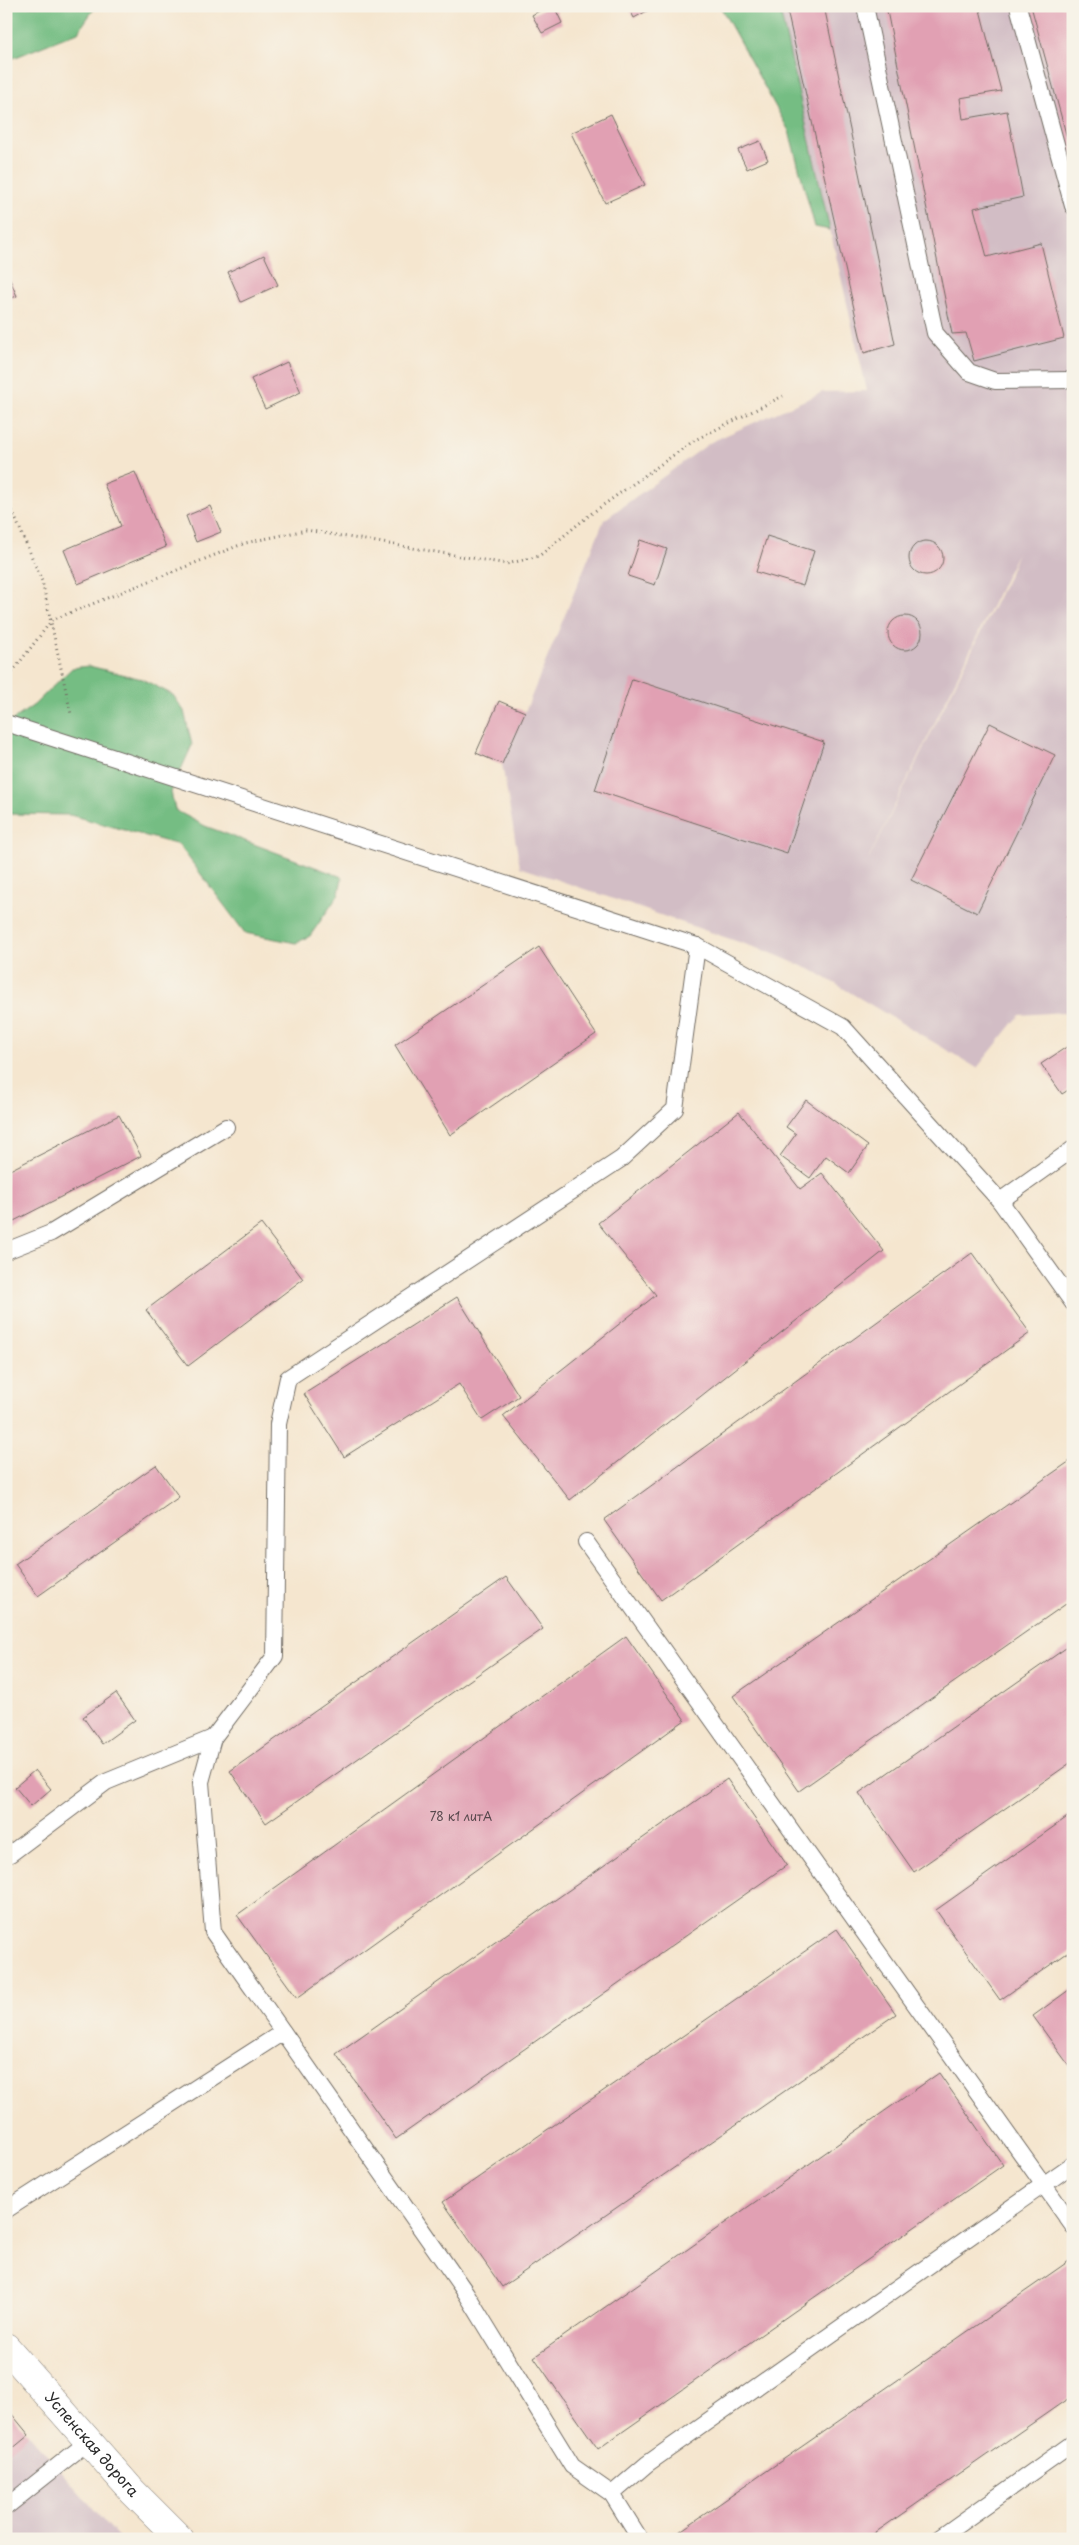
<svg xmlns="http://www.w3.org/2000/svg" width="1079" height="2545" font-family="'Playpen Sans',sans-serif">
<rect width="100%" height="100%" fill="#f7f3e8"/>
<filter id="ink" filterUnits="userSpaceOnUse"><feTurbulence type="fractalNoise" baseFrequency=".02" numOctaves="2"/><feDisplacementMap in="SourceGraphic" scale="10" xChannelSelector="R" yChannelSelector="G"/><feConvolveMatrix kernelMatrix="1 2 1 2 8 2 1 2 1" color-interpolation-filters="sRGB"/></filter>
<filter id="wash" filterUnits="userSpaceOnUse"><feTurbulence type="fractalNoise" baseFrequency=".0096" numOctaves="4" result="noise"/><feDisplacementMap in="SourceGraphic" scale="20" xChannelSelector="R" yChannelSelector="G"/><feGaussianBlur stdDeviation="1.12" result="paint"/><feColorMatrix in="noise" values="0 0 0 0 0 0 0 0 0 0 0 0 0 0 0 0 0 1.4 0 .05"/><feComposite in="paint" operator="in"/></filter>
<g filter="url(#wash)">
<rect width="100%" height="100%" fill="#f5e6cf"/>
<g fill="#d2bdc5" fill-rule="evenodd">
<path d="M779,6H1073V1016L1063,1012L1020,1015L977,1068L814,971L771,953L520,867L502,764L476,753L499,701L525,712L604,520L711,442L823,392L867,391ZM1018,552L1010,573L869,859V858Z"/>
<polygon points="6,2407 29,2435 120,2539 6,2539"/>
</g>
<g fill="#75bd83" stroke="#507457">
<polygon points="6,6 96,6 78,32 6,61"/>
<polygon points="720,6 779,6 830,230 815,227 789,131"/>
<polygon points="89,666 142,679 173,695 184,711 192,745 171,792 175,810 205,826 342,877 339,894 310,936 296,943 245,933 179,845 70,815 6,814 6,725 34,705 72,668"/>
</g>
<g id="blocks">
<g fill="#e1a0b3">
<polygon points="548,6 554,6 562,23 542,33 532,15"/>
<polygon points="628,6 656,6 634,18"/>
<polygon points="786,6 824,6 895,344 864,353"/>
<polygon points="886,6 979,6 1001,91 960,98 963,119 1007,111 1023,197 974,208 987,257 1041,243 1064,338 974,361 966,333 952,334"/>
<polygon points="1031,6 1073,6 1073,156 1072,156"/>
<polygon points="611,114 645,185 605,203 571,133"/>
<polygon points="760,141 768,160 747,169 738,150"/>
<polygon points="264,255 278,285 241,302 228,272"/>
<polygon points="6,271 17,296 6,300"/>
<polygon points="287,362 301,392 265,409 251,379"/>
<polygon points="135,472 166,547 78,584 64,550 121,526 104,484"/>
<polygon points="210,506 221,532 196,542 186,516"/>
<polygon points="767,536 814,551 803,586 756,572"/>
<polygon points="640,540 667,549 655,585 628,576"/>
<circle cx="926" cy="558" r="17"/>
<circle cx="905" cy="633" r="17"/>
<polygon points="632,679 824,742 787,853 595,790"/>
<polygon points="499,701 525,712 502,764 476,753"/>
<polygon points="990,723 1055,755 977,913 911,880"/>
<polygon points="1073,911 1073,925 1066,916"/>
<polygon points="539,947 596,1034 450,1135 395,1045"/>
<polygon points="1071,1044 1073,1087 1062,1094 1041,1064"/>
<polygon points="806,1100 868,1146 849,1173 826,1156 810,1178 780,1156 796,1134 786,1127"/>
<polygon points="739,1112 800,1189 822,1173 884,1251 570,1500 503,1416 656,1295 598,1223"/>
<polygon points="119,1115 141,1156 6,1225 6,1172"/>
<polygon points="261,1224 303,1279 188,1366 146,1310"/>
<polygon points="972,1253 1030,1333 661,1600 604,1520"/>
<polygon points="457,1297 519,1396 482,1420 459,1384 344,1457 304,1394"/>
<polygon points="1073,1459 1073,1599 799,1791 733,1696"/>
<polygon points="156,1465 179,1497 38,1596 15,1564"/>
<polygon points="506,1577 543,1629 266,1823 230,1771"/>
<polygon points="626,1636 685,1720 297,1998 237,1915"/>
<polygon points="1073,1643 1073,1761 914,1872 859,1793"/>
<polygon points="116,1693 135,1720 102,1744 83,1717"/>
<polygon points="35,1770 51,1789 31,1806 15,1787"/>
<polygon points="727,1779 787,1865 396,2139 336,2054"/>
<polygon points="1073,1813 1073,1949 1000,2000 936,1910"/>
<polygon points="837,1929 896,2014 502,2287 443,2202"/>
<polygon points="1073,1987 1073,2071 1033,2016"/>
<polygon points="939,2073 1003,2165 598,2449 534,2357"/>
<polygon points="1069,2261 1073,2266 1073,2395 866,2539 680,2539 676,2534"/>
<polygon points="6,2407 29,2435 6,2454"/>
</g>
</g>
</g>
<g filter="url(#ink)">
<use href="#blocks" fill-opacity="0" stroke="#726c64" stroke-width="1"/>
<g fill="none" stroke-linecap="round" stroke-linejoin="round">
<defs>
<g id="service">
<polyline points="865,6 935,333 969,372 995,381 1073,380"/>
<polyline points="1018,6 1073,206"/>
<polyline points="6,723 697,946 843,1027 1000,1201 1073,1303"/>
<polyline points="1000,1201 1073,1149"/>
<polyline points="6,1251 51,1233 226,1127"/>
<polyline points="586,1542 1073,2226"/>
<polyline points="6,1854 10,1854 106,1782 213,1738"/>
<polyline points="6,2210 283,2032"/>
<polyline points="612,2494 572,2466 466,2293 213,1932 201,1782 213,1738 275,1656 278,1424 288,1378 621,1159 675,1109 697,946"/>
<polyline points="6,2507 89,2441"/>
<polyline points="640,2539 612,2494 647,2464 1073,2164"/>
<polyline points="938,2539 1073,2443"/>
</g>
<g id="minor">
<path id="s1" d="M6,2347L133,2492L180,2539"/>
</g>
</defs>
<use href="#service" stroke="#726c64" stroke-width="18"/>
<use href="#minor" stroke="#726c64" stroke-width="29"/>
<g stroke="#726c64" stroke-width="3" stroke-dasharray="1 4" stroke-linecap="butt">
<polyline points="6,503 11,508 42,581 71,714"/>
<polyline points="6,680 52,620 245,543 306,530 507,564 539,556 592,513 695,440 783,396"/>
</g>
<use href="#service" stroke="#fff" stroke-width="16"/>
<use href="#minor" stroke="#fff" stroke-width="28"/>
</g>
</g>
<g text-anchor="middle" stroke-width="4" stroke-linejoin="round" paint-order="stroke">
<g font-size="12" fill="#58484d">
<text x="461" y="1821">78 к1 литА</text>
</g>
<g font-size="15" fill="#2b2b2b" stroke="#f7f3e8">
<text dy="5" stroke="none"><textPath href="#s1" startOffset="130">Успенская дорога</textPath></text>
</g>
</g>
<rect width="1079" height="2545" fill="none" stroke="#f7f3e8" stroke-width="25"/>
</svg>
